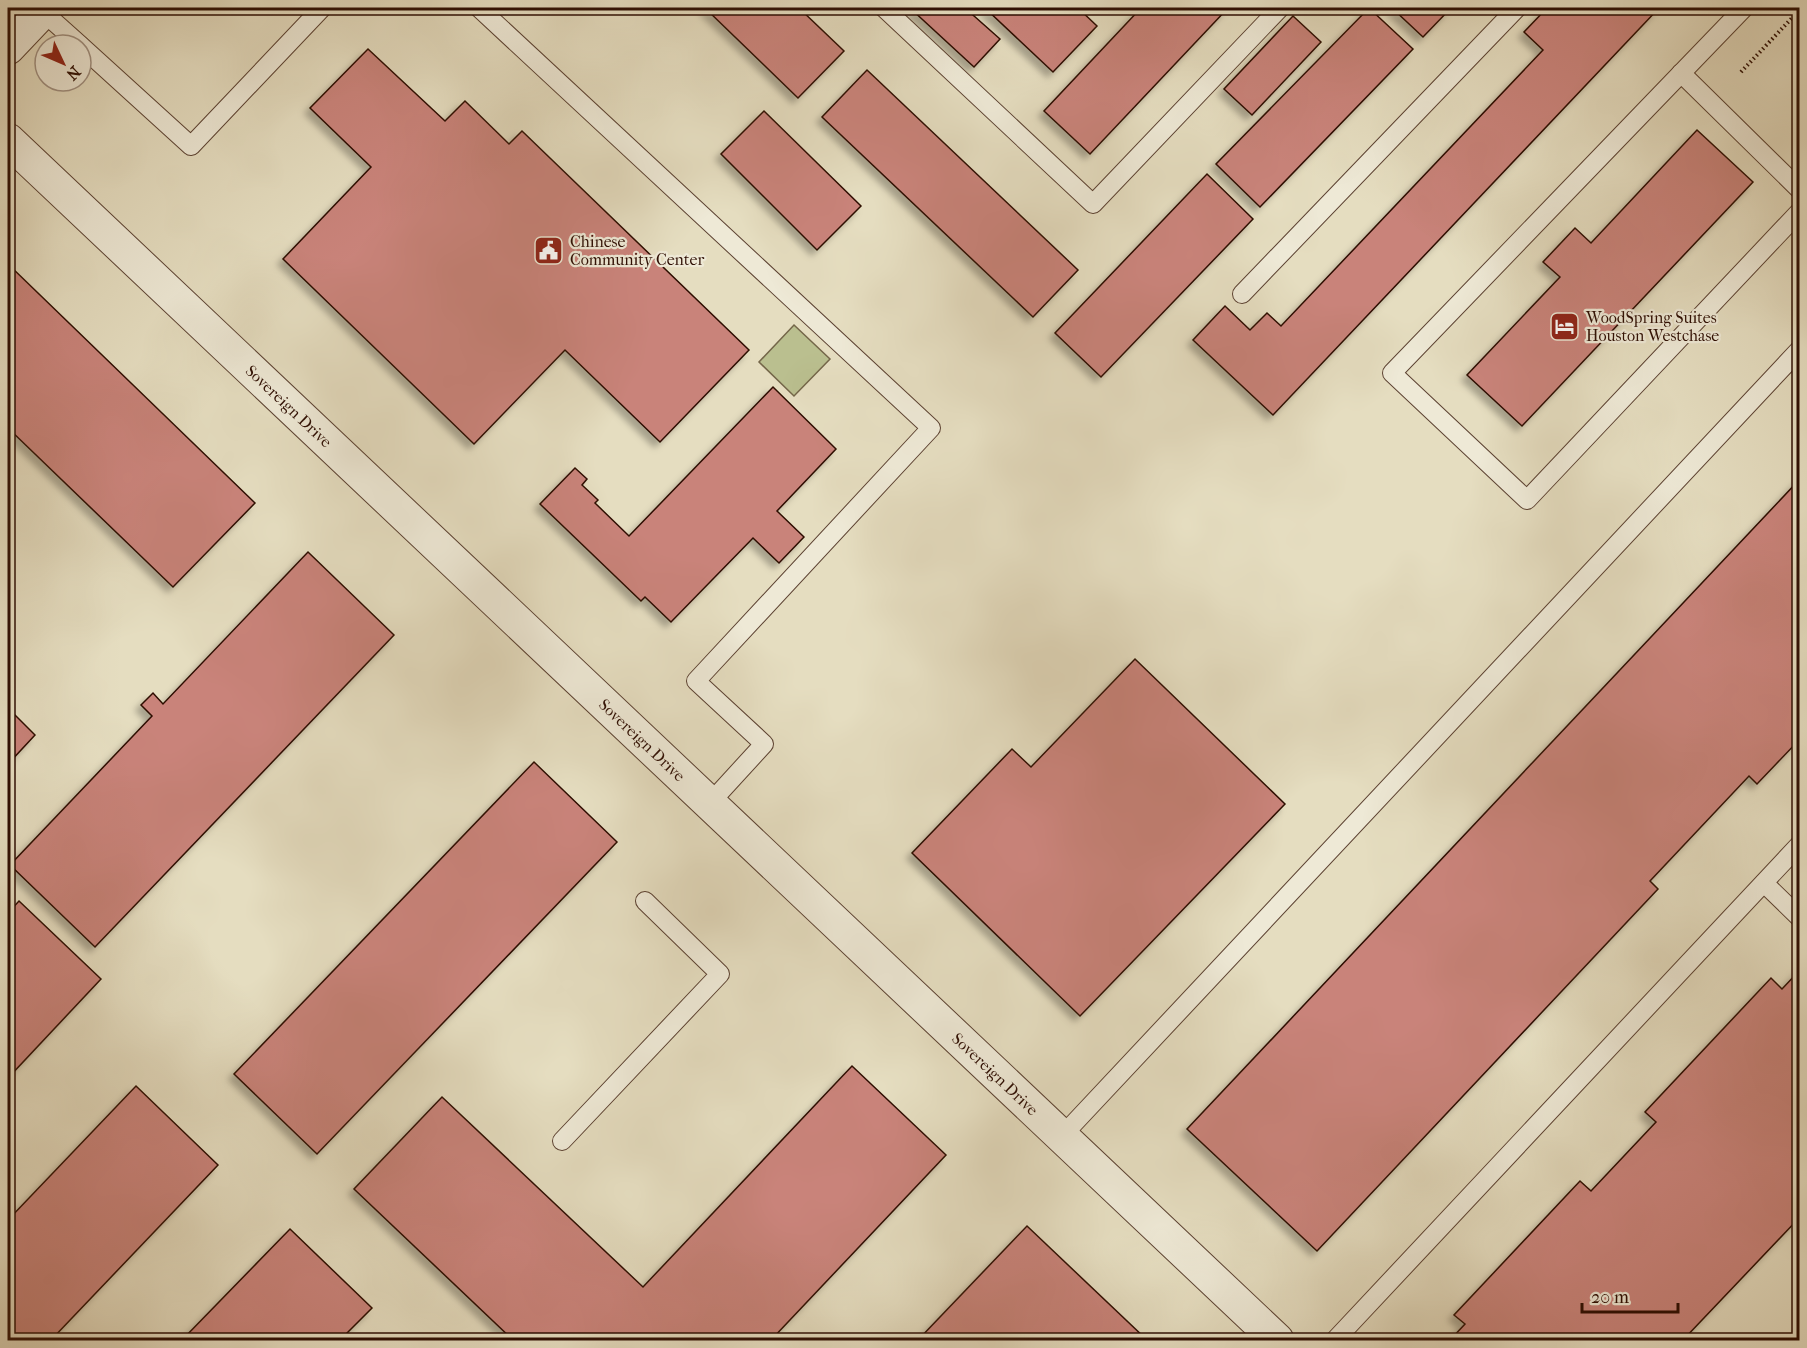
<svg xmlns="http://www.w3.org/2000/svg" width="1807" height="1348" font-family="'IM FELL French Canon',serif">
<defs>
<filter id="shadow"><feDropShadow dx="-5.5" dy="5.5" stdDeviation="3" flood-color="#0004"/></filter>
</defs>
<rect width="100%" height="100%" fill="#e5ddc0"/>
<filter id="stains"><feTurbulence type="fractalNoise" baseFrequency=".00333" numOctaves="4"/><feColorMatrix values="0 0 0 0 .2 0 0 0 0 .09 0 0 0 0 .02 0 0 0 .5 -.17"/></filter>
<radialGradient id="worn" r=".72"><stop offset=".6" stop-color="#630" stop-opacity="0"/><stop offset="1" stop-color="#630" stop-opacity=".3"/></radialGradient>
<polygon fill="#babf8f" stroke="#746649" stroke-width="1.5" points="794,325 830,359 794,396 759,362"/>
<g fill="#c9837a" stroke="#2e0e03" stroke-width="1.5" filter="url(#shadow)">
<polygon points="705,8 799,8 844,51 798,98"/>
<polygon points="910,8 965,8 1000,39 974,67"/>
<polygon points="985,8 1078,8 1097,26 1053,72"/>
<polygon points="1141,8 1228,8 1090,154 1044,111"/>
<polygon points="1369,8 1413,49 1260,207 1216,164"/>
<polygon points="1392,8 1451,8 1423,37"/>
<polygon points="1547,8 1659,8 1273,415 1193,340 1225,306 1250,330 1267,313 1281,326 1543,50 1524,32"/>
<polygon points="1293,16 1321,42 1252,115 1224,89"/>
<polygon points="368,49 445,121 465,101 509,144 522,131 749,350 660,442 565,350 474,444 283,259 371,167 310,108"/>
<polygon points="867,70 1078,270 1033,317 822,117"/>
<polygon points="764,111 861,206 817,250 721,154"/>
<polygon points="1697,130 1753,182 1522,426 1467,375 1560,277 1543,262 1575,228 1591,243"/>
<polygon points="1207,174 1253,219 1101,377 1055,333"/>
<polygon points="8,264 255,503 173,587 8,428"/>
<polygon points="773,387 836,449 777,511 804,537 779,563 753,538 671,622 645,597 641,601 540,504 575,468 587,479 582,485 598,500 595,503 629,536"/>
<polygon points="1800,479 1800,739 1757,784 1749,776 1650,881 1658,889 1317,1251 1187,1129"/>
<polygon points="308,552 394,635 95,947 10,865 152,716 141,705 153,693 163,704"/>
<polygon points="1135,659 1285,804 1080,1016 912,853 1012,749 1031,767"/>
<polygon points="8,708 35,735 8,764"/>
<polygon points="534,762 617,842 317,1154 234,1074"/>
<polygon points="19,901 101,979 8,1078 8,913"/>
<polygon points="1800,970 1800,1217 1683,1340 1450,1340 1465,1324 1454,1315 1580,1181 1591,1191 1656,1122 1645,1112 1771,978 1782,989"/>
<polygon points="852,1066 946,1155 771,1340 513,1340 354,1189 442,1097 643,1287"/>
<polygon points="136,1086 218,1165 51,1340 8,1340 8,1220"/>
<polygon points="1027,1226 1147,1340 918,1340"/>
<polygon points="290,1229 372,1308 340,1340 182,1340"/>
</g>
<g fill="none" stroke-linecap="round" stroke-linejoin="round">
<defs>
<g id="service">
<polyline points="479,8 931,428 696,681 764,744 710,803"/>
<polyline points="884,8 1093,204 1280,8"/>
<polyline points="1744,8 1392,373 1527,500 1800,211"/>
<polyline points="42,11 80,45"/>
<polyline points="81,46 191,146 322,8"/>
<polyline points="1681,73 1800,190"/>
<polyline points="1242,294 1517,8"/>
<polyline points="1764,883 1800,918"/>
<polyline points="1062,1136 1800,349"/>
<polyline points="562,1141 720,974 645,901"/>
<polyline points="1335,1340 1800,844"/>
</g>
<g id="minor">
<path id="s1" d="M8,140L1277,1340"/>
</g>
<polyline id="tertiary" points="8,48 46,8"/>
</defs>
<use href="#service" stroke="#5c4232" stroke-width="20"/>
<use href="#minor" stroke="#5c4232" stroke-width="35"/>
<use href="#tertiary" stroke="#5c4232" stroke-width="35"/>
<polyline stroke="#2e0e03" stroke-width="4" stroke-dasharray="1.5 3" stroke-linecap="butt" points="1741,72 1792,18"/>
<use href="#service" stroke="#eee9d6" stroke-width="18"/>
<use href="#minor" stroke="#eee9d6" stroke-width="33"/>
<use href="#tertiary" stroke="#eee9d6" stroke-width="33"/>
</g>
<defs>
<symbol id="civic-square" viewBox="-11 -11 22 22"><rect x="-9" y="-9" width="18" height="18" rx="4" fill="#8f2418" stroke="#eee9d6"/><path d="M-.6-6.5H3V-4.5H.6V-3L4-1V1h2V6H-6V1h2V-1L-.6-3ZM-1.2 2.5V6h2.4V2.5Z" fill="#fff"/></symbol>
<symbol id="hotel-square" viewBox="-11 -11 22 22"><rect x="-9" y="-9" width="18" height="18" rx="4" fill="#8f2418" stroke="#eee9d6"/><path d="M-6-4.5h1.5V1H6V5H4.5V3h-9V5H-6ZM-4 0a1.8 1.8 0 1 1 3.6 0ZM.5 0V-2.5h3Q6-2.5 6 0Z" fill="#fff"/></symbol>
</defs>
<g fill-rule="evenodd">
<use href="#civic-square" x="532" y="234" width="33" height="33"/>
<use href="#hotel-square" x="1548" y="310" width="33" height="33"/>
</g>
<g text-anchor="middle" stroke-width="4.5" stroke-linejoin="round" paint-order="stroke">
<g font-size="16" fill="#2e0e03" stroke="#eee9d6" text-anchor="start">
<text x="570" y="247">Chinese<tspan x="570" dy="18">Community Center</tspan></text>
<text x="1586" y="323">WoodSpring Suites<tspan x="1586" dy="18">Houston Westchase</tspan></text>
</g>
<g font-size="16" fill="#2e0e03" stroke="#eee9d6">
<text dy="6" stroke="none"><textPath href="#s1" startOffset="387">Sovereign Drive</textPath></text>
<text dy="6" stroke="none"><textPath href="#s1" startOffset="873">Sovereign Drive</textPath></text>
<text dy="6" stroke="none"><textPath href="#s1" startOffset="1359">Sovereign Drive</textPath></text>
</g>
</g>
<rect width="1807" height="1348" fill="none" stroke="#e5ddc0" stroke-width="30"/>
<rect x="9" y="9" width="1789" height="1330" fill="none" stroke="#2e0e03" stroke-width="3"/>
<rect x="15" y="15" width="1777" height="1318" fill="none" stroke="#2e0e03" stroke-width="1.5"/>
<g transform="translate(63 63) rotate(134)"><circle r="28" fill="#eee9d6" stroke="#a19182" stroke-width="1.5"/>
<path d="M0-4.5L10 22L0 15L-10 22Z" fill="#8f2418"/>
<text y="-9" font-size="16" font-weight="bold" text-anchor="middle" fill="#2e0e03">N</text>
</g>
<path d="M1582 1303v9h96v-9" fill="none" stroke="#2e0e03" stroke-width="3"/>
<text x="1591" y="1303" font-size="18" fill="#2e0e03" stroke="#eee9d6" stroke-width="4.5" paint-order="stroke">20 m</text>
<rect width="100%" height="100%" filter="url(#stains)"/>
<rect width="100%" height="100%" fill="url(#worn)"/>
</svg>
